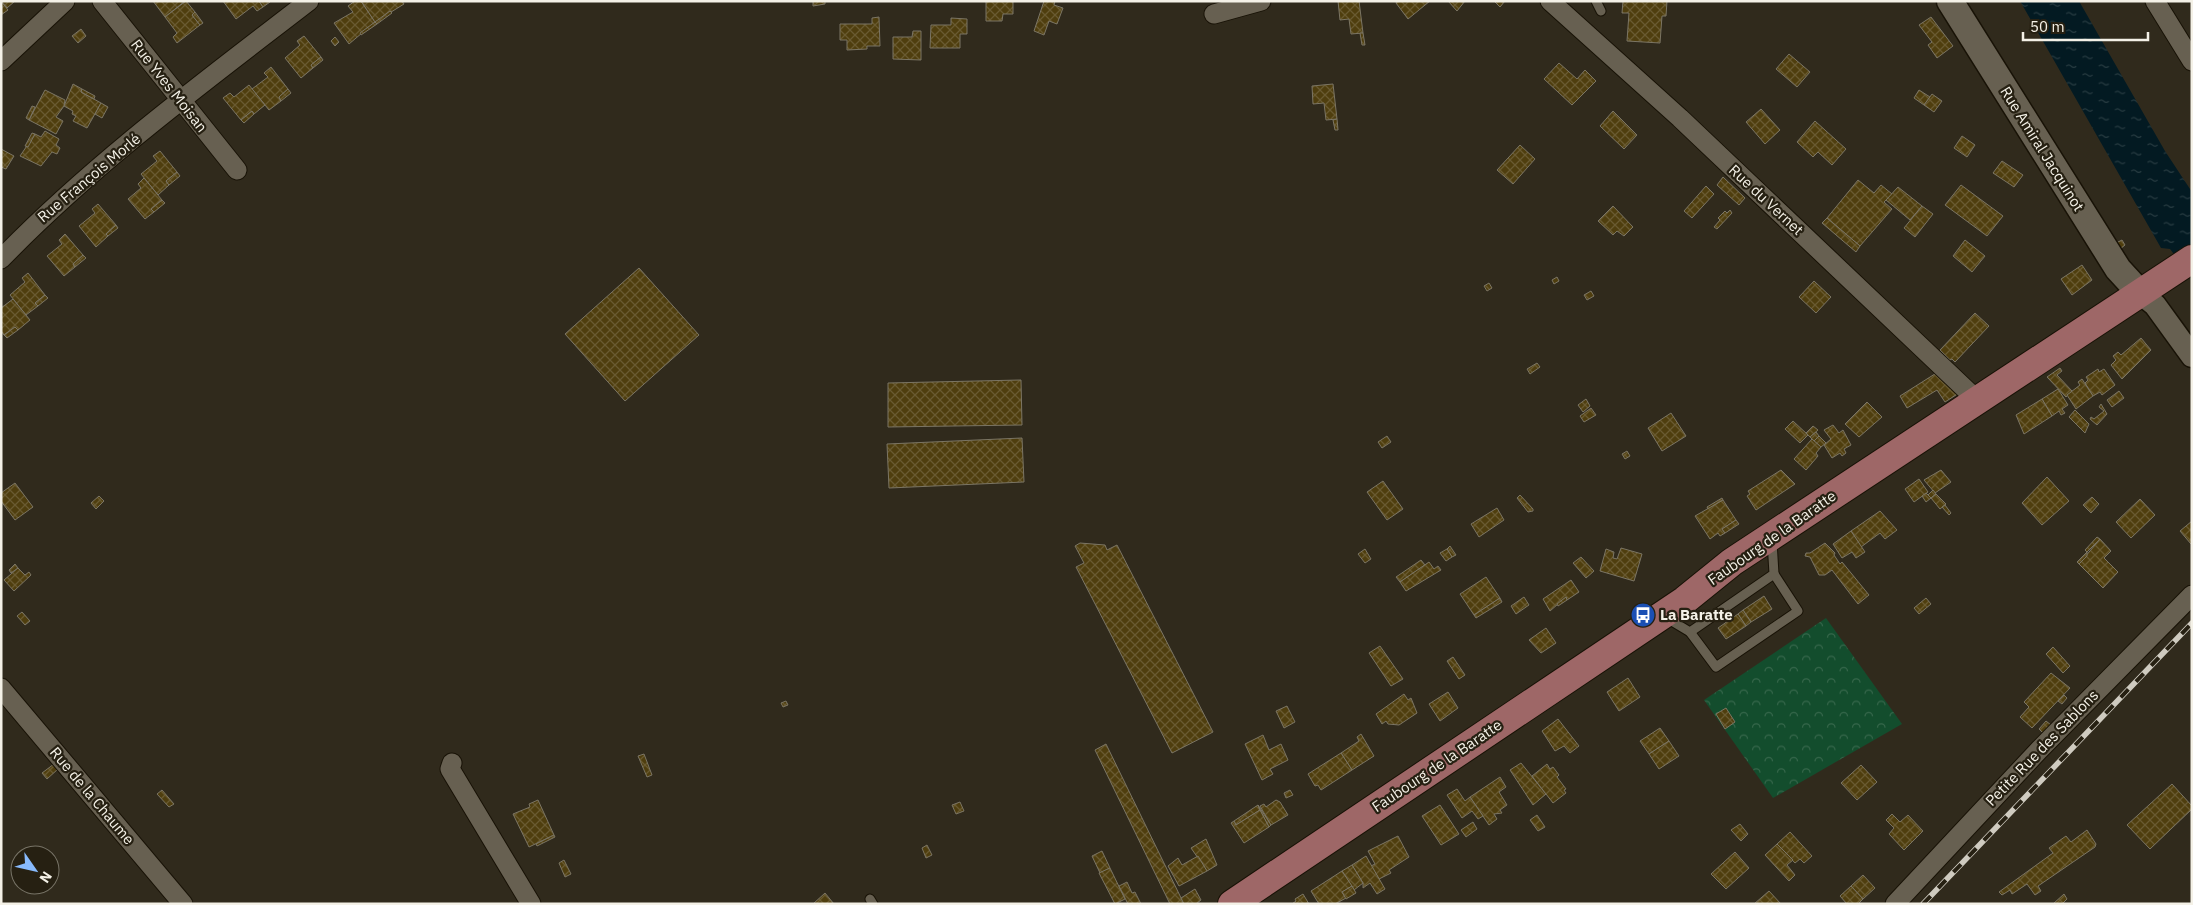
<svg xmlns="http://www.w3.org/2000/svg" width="2193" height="905" font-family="'IBM Plex Sans',sans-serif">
<defs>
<pattern id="forest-crowns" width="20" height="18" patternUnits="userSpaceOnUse" patternTransform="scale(1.25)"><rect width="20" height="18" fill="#134d2d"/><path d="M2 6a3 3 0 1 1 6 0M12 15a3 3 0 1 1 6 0" fill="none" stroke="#36674b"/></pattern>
<pattern id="water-ripples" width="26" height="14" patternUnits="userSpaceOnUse" patternTransform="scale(1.25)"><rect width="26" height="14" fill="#031a22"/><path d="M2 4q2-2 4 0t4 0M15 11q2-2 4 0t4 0" fill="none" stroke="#283c42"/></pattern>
<pattern id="building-cross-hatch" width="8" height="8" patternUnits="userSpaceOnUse" patternTransform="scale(1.25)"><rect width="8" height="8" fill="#4f3e0e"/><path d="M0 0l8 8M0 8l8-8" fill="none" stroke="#695a31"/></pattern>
</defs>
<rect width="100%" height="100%" fill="#302a1c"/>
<polygon fill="url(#forest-crowns)" points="1826,618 1902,724 1773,798 1704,700"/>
<polygon fill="url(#water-ripples)" points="2020,1 2079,1 2165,151 2192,192 2192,278 2170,249 2161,248"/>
<g fill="url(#building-cross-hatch)" stroke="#7b7564">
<polygon points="1,1 8,10 1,15"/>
<polygon points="1,1 15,1 7,8"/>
<polygon points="153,1 185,1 165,17"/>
<polygon points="186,1 195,12 192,15 200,25 177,43 173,37 177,33 165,17"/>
<polygon points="223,1 259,1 263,7 257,11 253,6 236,19"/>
<polygon points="259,1 270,1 270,2 263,7"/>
<polygon points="355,1 361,1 375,22 349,44 334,23 353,12 348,6"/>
<polygon points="361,1 402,1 404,4 375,22"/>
<polygon points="813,1 825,1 825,4 813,6"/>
<polygon points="986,1 1013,1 1013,14 1003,14 1002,21 986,21"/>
<polygon points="1044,1 1055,1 1054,5 1063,8 1057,24 1049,21 1044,35 1034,31"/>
<polygon points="1338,1 1359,1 1363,33 1351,34 1349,19 1340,20"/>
<polygon points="1397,1 1430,1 1408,19 1396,3"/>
<polygon points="1448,1 1465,1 1457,11"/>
<polygon points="1494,1 1505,1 1500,7"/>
<polygon points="1623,1 1667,1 1666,16 1662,16 1660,43 1627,41 1629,13 1622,13"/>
<polygon points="390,11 392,13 377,24 375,22"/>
<polygon points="195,12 203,23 200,25 192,15"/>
<polygon points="879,17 880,46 867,46 867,49 847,50 847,40 840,40 840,24 872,24 872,18"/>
<polygon points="1931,17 1953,46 1937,58 1928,45 1932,42 1919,25"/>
<polygon points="951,18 967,19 967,34 960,34 960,48 930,48 931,25 951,25"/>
<polygon points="375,22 377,24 361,35 360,33"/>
<polygon points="81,29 86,36 78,43 72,36"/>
<polygon points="913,31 921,31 921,60 893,59 893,37 912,37"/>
<polygon points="1360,33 1363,33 1365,45 1362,45"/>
<polygon points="304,36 321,57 311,65 313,68 301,78 285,58 300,45 297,41"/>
<polygon points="335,37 339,42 335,46 331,41"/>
<polygon points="1789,54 1810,72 1797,87 1776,69"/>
<polygon points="321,57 323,60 313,68 311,65"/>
<polygon points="1559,63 1577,79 1585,70 1596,81 1572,105 1544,79"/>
<polygon points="271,67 288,89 279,97 281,101 269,110 252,89 268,77 264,73"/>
<polygon points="73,84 82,89 81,92 101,103 87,128 73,121 76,116 72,114 73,111 64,106"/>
<polygon points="1333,84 1337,119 1326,120 1324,103 1313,104 1312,86"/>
<polygon points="249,85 265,105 254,114 252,111 241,120 223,98 230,93 234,97"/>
<polygon points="82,89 95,96 94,99 81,92"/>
<polygon points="288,89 291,93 281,101 279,97"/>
<polygon points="45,90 65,100 64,106 56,117 63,121 56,134 29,120"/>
<polygon points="1919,90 1930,97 1924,105 1914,98"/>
<polygon points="1932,94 1942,101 1934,112 1924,105"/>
<polygon points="101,103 108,107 102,118 95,114"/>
<polygon points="32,106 35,107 29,120 26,118"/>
<polygon points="1761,109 1780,130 1765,144 1746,122"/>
<polygon points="252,111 254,114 244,123 241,120"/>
<polygon points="1613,111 1637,135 1624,149 1600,126"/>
<polygon points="1337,119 1338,130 1335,130 1333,120"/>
<polygon points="1815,121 1846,149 1832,165 1818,152 1813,157 1797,142"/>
<polygon points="45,131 59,139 56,145 60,148 57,154 52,152 41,166 20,156 35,134 41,137"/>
<polygon points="32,133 35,134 28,147 25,146"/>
<polygon points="1962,136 1975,145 1967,157 1954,148"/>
<polygon points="1520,145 1535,159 1513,184 1497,170"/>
<polygon points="1,149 14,156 6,169 1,167"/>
<polygon points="160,151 177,172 166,181 169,185 158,195 141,174 157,161 153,156"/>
<polygon points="2002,161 2023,175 2014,187 1993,173"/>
<polygon points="177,172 180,176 169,185 166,181"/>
<polygon points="1723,177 1745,198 1739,205 1717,185"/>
<polygon points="144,178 162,200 151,209 154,212 145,219 128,199 141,188 138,184"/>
<polygon points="1858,180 1874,193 1881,185 1892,194 1884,202 1892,209 1860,246 1827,218"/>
<polygon points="1961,185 2003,216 1987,236 1945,205"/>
<polygon points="1706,186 1714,194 1692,218 1684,211"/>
<polygon points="1898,187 1922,206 1910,220 1886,200"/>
<polygon points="162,200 165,203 154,212 151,209"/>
<polygon points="98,204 116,225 106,234 108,236 96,247 79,226 95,213 92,209"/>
<polygon points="1613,206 1633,227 1624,236 1617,231 1613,235 1598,221"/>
<polygon points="1922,206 1933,214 1915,237 1904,228"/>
<polygon points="1730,210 1732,213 1717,229 1714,227 1720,220 1718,218 1725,211 1727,213"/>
<polygon points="1827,218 1860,246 1856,252 1822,223"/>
<polygon points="116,225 118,228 108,236 106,234"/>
<polygon points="65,234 83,255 73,264 75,267 64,276 47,256 62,244 59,240"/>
<polygon points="1965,240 1985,256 1972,272 1953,256"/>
<polygon points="2122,240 2125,245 2120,249 2116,243"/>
<polygon points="83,255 86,258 75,267 73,264"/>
<polygon points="2082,265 2092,280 2072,295 2061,279"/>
<polygon points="639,268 699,335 625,401 565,334"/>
<polygon points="28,273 45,295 35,303 38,306 26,315 10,295 25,282 22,278"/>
<polygon points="1557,277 1559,281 1554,284 1552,280"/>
<polygon points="1814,281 1831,297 1816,313 1799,297"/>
<polygon points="1489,283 1492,288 1487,291 1484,286"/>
<polygon points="1591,291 1594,296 1587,300 1584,295"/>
<polygon points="45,295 48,298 38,306 35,303"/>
<polygon points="13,299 30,320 18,330 15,327 4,335 1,331 1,308"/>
<polygon points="1975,313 1989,326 1955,362 1952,359 1950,360 1940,350"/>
<polygon points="15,327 18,330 7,338 4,335"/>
<polygon points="2141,338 2151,350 2122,379 2111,365 2116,360 2113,356 2118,352 2121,355"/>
<polygon points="1537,363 1540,367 1530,374 1527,369"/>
<polygon points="2060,368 2062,371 2057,375 2072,391 2066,397 2047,377"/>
<polygon points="2098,369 2099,372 2104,369 2115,385 2102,395 2100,392 2093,396 2085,383 2088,380 2086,377"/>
<polygon points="1938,372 1959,393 1945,402 1937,390 1907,408 1900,396"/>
<polygon points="2082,379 2093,396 2076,409 2067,395 2080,385 2078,382"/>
<polygon points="1021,380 1022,425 888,427 888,383"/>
<polygon points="2058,389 2068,405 2062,409 2065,413 2061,415 2059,411 2052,416 2042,399"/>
<polygon points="2119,391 2124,398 2112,407 2107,400"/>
<polygon points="1586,399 1590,406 1583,412 1578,405"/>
<polygon points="2042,399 2052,416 2024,434 2016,415"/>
<polygon points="1867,402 1882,417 1859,437 1845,424"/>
<polygon points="2101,404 2107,414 2097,425 2090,419 2091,417 2094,419 2104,411 2099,407"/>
<polygon points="1591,408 1596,415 1584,422 1580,416"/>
<polygon points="2075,410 2089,424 2085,433 2069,417"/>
<polygon points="1671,413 1686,436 1662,451 1648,428"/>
<polygon points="1793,421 1808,435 1800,443 1785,429"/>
<polygon points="1833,425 1839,433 1843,430 1851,445 1844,449 1846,453 1842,456 1840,453 1832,458 1824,445 1831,439 1824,430"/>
<polygon points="1813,426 1818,430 1810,437 1806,433"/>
<polygon points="1816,432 1819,436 1814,441 1810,437"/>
<polygon points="1387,436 1391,442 1382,448 1378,442"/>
<polygon points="1819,436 1826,443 1821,447 1814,441"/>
<polygon points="1022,438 1024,482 889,488 887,444"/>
<polygon points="1812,439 1821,447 1816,453 1818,456 1806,470 1794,459"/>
<polygon points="1627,451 1630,456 1625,459 1622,454"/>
<polygon points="1781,470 1795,484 1756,510 1747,496 1750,494 1748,491"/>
<polygon points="1941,470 1951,482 1935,493 1924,480"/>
<polygon points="2047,477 2069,501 2042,525 2022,503"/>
<polygon points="1919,479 1928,492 1914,502 1905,489"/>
<polygon points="1383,481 1403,509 1387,520 1367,492"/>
<polygon points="15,483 33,507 15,520 1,501 1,493"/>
<polygon points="1933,490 1936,494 1931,498 1928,495"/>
<polygon points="1926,493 1931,498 1926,502 1922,496"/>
<polygon points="1936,494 1946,504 1940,509 1931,498"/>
<polygon points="1520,495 1533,509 1533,511 1528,512 1517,498"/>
<polygon points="99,496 104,501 96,509 91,503"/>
<polygon points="2092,497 2099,504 2091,513 2083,505"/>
<polygon points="1722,498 1723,500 1708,509 1707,507"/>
<polygon points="2140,499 2155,515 2131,538 2116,522"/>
<polygon points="1723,500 1736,520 1722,529 1725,533 1720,536 1718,533 1710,539 1695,516"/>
<polygon points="1945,505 1951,513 1949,515 1942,507"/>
<polygon points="1497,508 1504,520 1479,537 1471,524"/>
<polygon points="1880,511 1897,530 1885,539 1880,533 1861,547 1851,531"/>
<polygon points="1736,520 1739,524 1725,533 1722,529"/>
<polygon points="2192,521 2192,543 2191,544 2180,531"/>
<polygon points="1851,531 1865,552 1856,558 1852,552 1842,558 1833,544"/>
<polygon points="2097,537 2100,539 2087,552 2085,550"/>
<polygon points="2100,539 2111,551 2104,558 2118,572 2103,588 2079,564"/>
<polygon points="1080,543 1105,545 1107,550 1117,545 1213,732 1172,753 1076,567 1084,563 1075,546"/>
<polygon points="1825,543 1835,553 1834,555 1840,564 1842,562 1869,595 1858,604 1832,570 1825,575 1819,575 1810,557 1805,556 1806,553 1810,553"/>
<polygon points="1450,546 1456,555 1452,557 1447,549"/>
<polygon points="1621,548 1642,554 1634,581 1600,571 1606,549 1614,552 1613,558 1617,559"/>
<polygon points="1365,549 1371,559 1365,563 1358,554"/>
<polygon points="1447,549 1452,557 1446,561 1440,553"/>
<polygon points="2087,552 2087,556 2079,564 2077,562"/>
<polygon points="1581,557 1594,571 1586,578 1573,563"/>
<polygon points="1421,560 1425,565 1400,582 1396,577"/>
<polygon points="1429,562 1434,569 1438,566 1441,570 1406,591 1400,582"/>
<polygon points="15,564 18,568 11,573 9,570"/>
<polygon points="18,568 25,575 29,572 31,575 14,591 4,580"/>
<polygon points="1486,577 1500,598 1474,615 1460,594"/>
<polygon points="1571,580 1579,592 1567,600 1566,597 1550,611 1543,599"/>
<polygon points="1764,596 1772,609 1751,622 1743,610"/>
<polygon points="1524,597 1529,605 1516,614 1511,606"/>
<polygon points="1566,597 1567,600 1558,606 1557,604"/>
<polygon points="1500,598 1502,602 1476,618 1474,615"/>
<polygon points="1926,598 1931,604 1919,614 1914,608"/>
<polygon points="1743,610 1751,622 1746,626 1738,614"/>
<polygon points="22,612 30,621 25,625 17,616"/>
<polygon points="1738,614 1746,626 1726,639 1718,628"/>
<polygon points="1546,628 1556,643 1541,653 1529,640"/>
<polygon points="1380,646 1403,679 1391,686 1369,653"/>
<polygon points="2053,647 2070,666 2063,673 2046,654"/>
<polygon points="1453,657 1465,675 1459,679 1447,661"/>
<polygon points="2051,673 2070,688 2032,728 2020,717 2029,707 2024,702"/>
<polygon points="1628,678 1640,697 1619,711 1607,692"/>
<polygon points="1448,692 1458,708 1440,721 1429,704"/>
<polygon points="1404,694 1408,700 1411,698 1417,713 1399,725 1388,724 1386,721 1382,724 1376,714"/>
<polygon points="2064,695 2067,698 2062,704 2058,701"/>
<polygon points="786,701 788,705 783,707 781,703"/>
<polygon points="1287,706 1295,722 1284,728 1276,711"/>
<polygon points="1726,708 1735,722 1725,729 1716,714"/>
<polygon points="1558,719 1579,746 1570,753 1564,746 1555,751 1542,731"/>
<polygon points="2046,721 2051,725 2046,736 2039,729"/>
<polygon points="1660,728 1669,741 1649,754 1640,741"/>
<polygon points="1361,734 1374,756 1352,770 1341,753 1359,741 1357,737"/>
<polygon points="1263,735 1269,750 1281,744 1288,760 1270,769 1273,774 1262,780 1245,744"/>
<polygon points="1669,741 1679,756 1659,769 1649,754"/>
<polygon points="1106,744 1161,857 1184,904 1170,904 1095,750"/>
<polygon points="1341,753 1352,770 1321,790 1318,785 1315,786 1308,774"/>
<polygon points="644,754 652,775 647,777 638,756"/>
<polygon points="1521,763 1546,794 1533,805 1510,770"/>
<polygon points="54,764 58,769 47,779 42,773"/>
<polygon points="1547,764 1550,769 1553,767 1559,775 1557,777 1566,789 1564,790 1566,793 1553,803 1532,776"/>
<polygon points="1861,765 1877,782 1857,800 1841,783"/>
<polygon points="1500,777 1506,787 1499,792 1507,805 1500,810 1502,813 1494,814 1497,819 1489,825 1470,797"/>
<polygon points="2172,784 2192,806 2192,809 2150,849 2127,825"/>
<polygon points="1457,789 1465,801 1470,797 1483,816 1478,819 1472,811 1462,818 1447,795"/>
<polygon points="162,790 174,804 169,807 157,794"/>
<polygon points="1290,790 1293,795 1286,798 1284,793"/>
<polygon points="538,800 554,835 529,847 513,814 530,807 529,804"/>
<polygon points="1276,800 1280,802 1288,815 1271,825 1260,806 1264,804 1266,807"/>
<polygon points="960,802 964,811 956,814 952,805"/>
<polygon points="1258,805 1260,810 1236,825 1234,821"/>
<polygon points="1258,805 1271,825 1269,827 1260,810"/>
<polygon points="1440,805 1459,834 1441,845 1422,816"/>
<polygon points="1260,810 1269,827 1244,843 1231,823 1234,821 1236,825"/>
<polygon points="1892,814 1900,822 1908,815 1923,831 1904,850 1889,834 1894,828 1886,820"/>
<polygon points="1537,815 1545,827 1538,831 1530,820"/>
<polygon points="1473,822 1477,829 1466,837 1461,830"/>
<polygon points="1740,824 1748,834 1741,841 1731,830"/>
<polygon points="2087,830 2096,844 2095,847 2038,886 2041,891 2035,895 2027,884 2012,894 2010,890 2002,895 1999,892 2053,853 2049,848 2066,836 2071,842"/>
<polygon points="1790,832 1812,856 1804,863 1800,859 1795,863 1777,844"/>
<polygon points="554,835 555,837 537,846 536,844"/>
<polygon points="1398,836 1409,857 1389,870 1391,873 1379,879 1371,866 1375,864 1368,851"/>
<polygon points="1206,839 1217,865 1207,871 1191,848"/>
<polygon points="1777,844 1793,860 1787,865 1795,875 1789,881 1765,855"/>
<polygon points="927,845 932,855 926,858 922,848"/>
<polygon points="1102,851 1110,868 1100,873 1092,856"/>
<polygon points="1735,852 1749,868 1726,889 1711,874"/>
<polygon points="1198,856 1207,871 1179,886 1168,866 1178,858 1182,865"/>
<polygon points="1366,856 1385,889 1377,894 1370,883 1363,888 1363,883 1352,865"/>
<polygon points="564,860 571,874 565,877 559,863"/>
<polygon points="1352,865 1363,883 1354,890 1342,871"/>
<polygon points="1110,868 1125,899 1115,904 1099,873"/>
<polygon points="1342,871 1352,886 1342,892 1346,898 1335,904 1319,904 1311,891"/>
<polygon points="1863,875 1875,888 1863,899 1851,886"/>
<polygon points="1127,882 1132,893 1135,892 1141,904 1128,904 1119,886"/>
<polygon points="1352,886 1356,893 1346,899 1342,892"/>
<polygon points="1851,886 1863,899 1858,904 1847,904 1840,896"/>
<polygon points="1195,889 1201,900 1196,904 1184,904 1181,898"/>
<polygon points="1769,891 1781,904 1754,904"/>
<polygon points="825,893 834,904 813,904"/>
<polygon points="1303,894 1309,904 1292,904 1296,901 1295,899"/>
<polygon points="2064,894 2067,899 2062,904 2053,904"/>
</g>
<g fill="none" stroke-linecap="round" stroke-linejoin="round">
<defs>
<g id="service">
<polyline points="1596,1 1601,11"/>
<polyline points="1665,617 1690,632 1774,574 1772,541"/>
<polyline points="1690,632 1716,667 1798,611 1774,574"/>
<polyline points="870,899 873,904"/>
</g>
<g id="minor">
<polyline points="102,1 237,170"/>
<polyline points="1550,1 1680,118 1978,401"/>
<polyline points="2155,1 2192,61"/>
<polyline points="1214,14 1261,1"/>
<polyline points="1,61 65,1"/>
<path d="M1,259C94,163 204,82 309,1"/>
<polyline points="1,688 183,904"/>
<polyline points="452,763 450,769 531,904"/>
<polyline points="1895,904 2039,750 2192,595"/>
</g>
<polyline id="tertiary" points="2140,293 2155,305 2192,356"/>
<polyline id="secondary" points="1950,1 2118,269 2140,293"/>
<polyline id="primary" points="1232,904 1685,600 1732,562 2192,259"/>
</defs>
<use href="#service" stroke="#181206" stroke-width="11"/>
<use href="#minor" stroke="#181206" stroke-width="21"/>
<use href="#tertiary" stroke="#181206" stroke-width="25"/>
<use href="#secondary" stroke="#181206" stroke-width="29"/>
<use href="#primary" stroke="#181206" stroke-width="30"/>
<use href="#service" stroke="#676051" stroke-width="9"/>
<use href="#minor" stroke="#676051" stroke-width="19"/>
<use href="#tertiary" stroke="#676051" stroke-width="22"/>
<use href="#secondary" stroke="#676051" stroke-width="26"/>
<use href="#primary" stroke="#9e6767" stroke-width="28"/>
<defs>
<polyline id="rail" points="1923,904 2192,623"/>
</defs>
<use href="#rail" stroke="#cfcbc0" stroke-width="5.5"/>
<use href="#rail" stroke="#262012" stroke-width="4" stroke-dasharray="11" stroke-linecap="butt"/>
</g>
<defs>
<symbol id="bus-disc" viewBox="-11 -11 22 22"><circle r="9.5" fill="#1a4fb4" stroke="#262012"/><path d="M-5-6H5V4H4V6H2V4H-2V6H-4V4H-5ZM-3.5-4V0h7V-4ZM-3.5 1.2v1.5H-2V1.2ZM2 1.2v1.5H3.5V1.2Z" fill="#fff"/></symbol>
</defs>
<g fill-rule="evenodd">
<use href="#bus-disc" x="1629" y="601" width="28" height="28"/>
</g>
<g text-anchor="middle" stroke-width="4.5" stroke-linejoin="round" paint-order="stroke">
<g font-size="15" fill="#f4f1e7" stroke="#262012">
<text transform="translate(169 86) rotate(52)" y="5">Rue Yves Moisan</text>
<text transform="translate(2042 149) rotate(58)" y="5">Rue Amiral Jacquinot</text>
<text transform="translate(89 178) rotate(-40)" y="5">Rue François Morlé</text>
<text transform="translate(1766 200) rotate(43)" y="5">Rue du Vernet</text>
<text transform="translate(1772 538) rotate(-35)" y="5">Faubourg de la Baratte</text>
<text transform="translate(2042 748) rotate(-46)" y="5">Petite Rue des Sablons</text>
<text transform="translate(1437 766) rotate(-34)" y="5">Faubourg de la Baratte</text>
<text transform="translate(92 796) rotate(50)" y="5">Rue de la Chaume</text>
</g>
<g font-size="15" font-weight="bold" fill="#f4f1e7" stroke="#262012" text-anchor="start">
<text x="1660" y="620">La Baratte</text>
</g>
</g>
<rect width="2193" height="905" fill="none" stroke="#f4f1e7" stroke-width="5"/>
<g transform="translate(35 870) rotate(124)"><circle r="24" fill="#262012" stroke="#787467"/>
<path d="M0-4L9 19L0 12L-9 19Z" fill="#88bafc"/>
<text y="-8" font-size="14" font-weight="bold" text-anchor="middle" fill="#f4f1e7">N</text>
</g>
<path d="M2023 32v8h125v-8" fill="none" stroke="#f4f1e7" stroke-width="2.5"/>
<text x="2030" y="32" font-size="15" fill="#f4f1e7" stroke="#262012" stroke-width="4" paint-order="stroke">50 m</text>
</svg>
